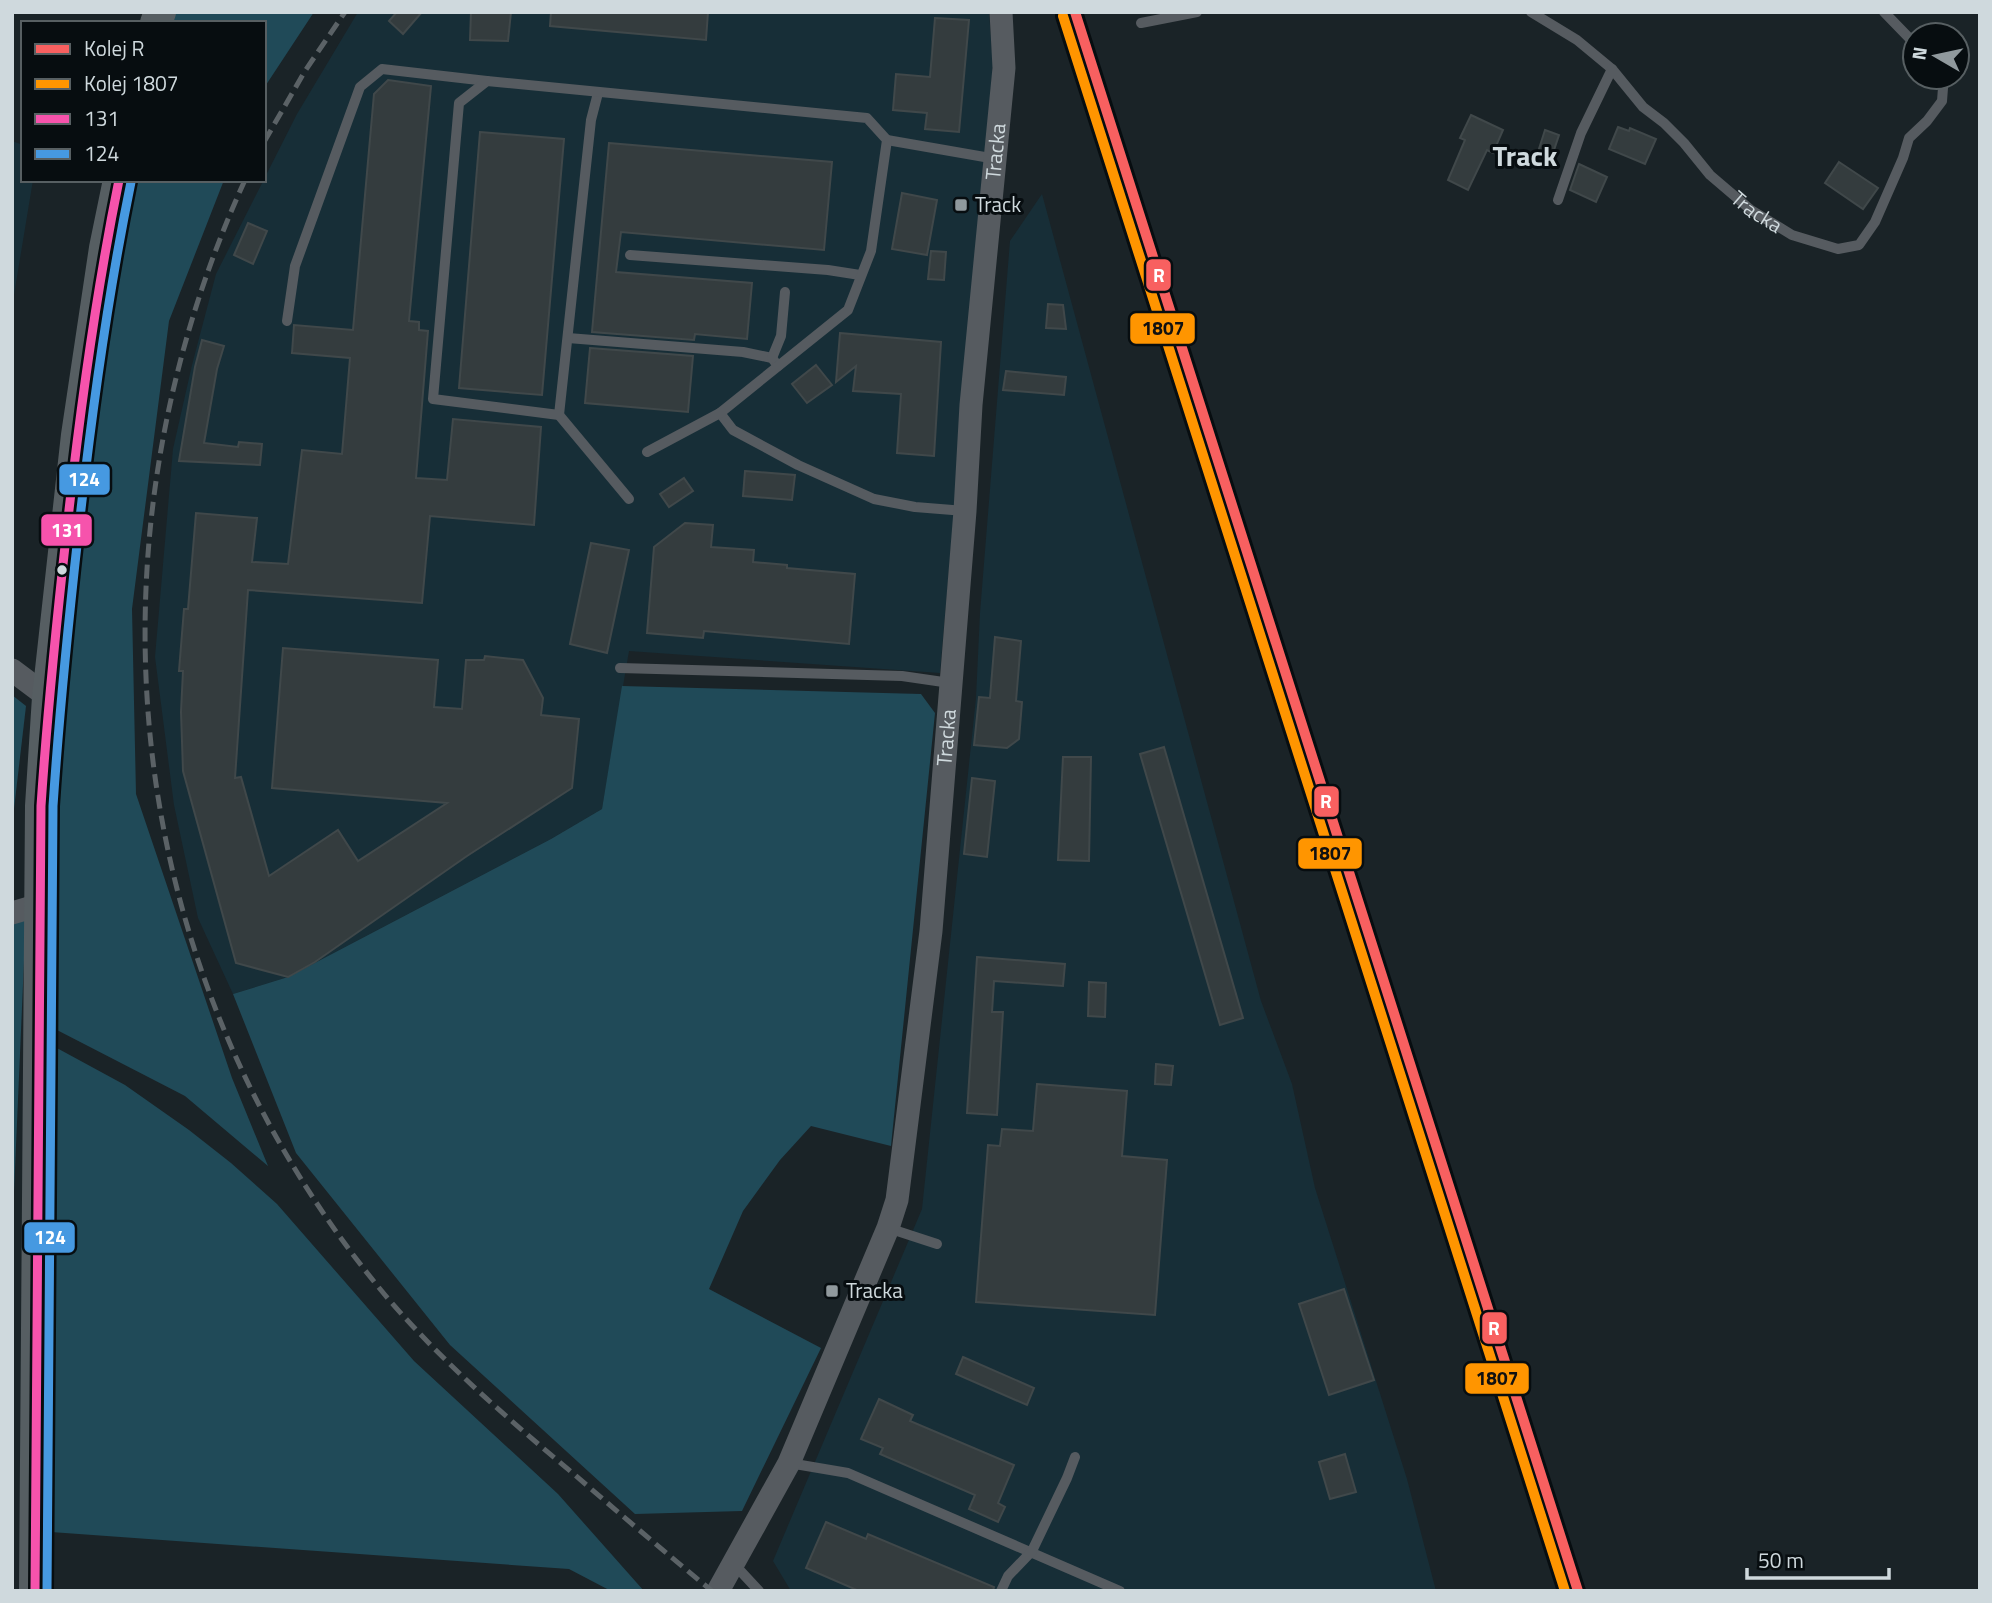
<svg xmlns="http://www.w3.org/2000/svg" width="1992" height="1603" font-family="'Titillium Web',sans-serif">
<rect width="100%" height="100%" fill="#1a2327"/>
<g fill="#172e37">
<polygon points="358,12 989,12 993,65 940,673 629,651 602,809 551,839 288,977 233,994 198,918 174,805 155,657 173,449 192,365 216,274 297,114"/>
<polygon points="12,141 23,145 23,180 33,180 12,307"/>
<polygon points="1042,194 1261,1001 1292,1084 1315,1188 1407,1479 1436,1591 791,1591 773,1561 922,1209 976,698 980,613 1010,241"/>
</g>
<g fill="#204a58">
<polygon points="167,12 314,12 264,88 264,23 164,23"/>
<polygon points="132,180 224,180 169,321 132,609 136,794 232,1078 268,1166 185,1096 55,1029 55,741 112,282"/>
<polygon points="622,686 921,694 935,713 891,1146 811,1126 780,1160 743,1211 709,1289 821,1348 742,1511 635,1514 450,1345 296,1153 233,994 288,977 551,839 602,809"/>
<polygon points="12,695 26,706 12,826"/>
<polygon points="26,915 13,1215 12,920"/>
<polygon points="55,1047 125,1085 189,1130 231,1163 277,1204 414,1361 558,1494 644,1591 611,1591 569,1569 51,1532 55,1307"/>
</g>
<g fill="#343c3e" stroke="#40484a" stroke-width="2">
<polygon points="397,12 422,12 403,34 389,21"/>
<polygon points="471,12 511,12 508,41 470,40"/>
<polygon points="551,12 708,12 706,40 550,26"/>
<polygon points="935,18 969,20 959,132 925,129 927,113 893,110 896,74 930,77"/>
<polygon points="388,80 431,86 409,321 419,322 419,330 428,331 416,478 447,480 453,419 541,427 534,525 430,516 422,603 248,590 235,778 241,777 269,876 338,830 358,861 447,803 272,788 283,648 438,660 434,707 462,709 466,660 484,660 485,656 523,660 543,698 541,715 579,719 572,788 467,856 315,962 288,977 236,963 183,771 181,712 183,671 179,671 184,609 188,609 196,513 257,518 252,562 288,564 302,450 342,454 350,358 292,353 294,325 353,330 374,94"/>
<polygon points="1471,115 1503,130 1493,153 1487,150 1468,190 1448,180 1465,140 1460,138"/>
<polygon points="1618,127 1629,131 1630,128 1656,139 1645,164 1609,149"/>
<polygon points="1545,130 1559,135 1551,159 1537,155"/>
<polygon points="480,132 564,139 542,395 459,388"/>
<polygon points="609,143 832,162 824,250 621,232 616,272 752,283 747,339 695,334 694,340 592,332"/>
<polygon points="1839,162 1878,188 1863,209 1825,183"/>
<polygon points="1579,164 1607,177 1596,202 1570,190"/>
<polygon points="902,193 937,200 927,255 892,249"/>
<polygon points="248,223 267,231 253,264 234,255"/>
<polygon points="931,251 946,252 944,280 928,279"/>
<polygon points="1048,304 1063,305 1066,329 1046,328"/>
<polygon points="840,333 941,342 934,456 897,453 901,394 853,391 856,366 836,382"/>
<polygon points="202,340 224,346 217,369 204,443 238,447 239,442 262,444 260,465 179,461 195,367"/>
<polygon points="590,348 693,356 688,412 585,403"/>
<polygon points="816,365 832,385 807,403 792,384"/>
<polygon points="1006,371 1066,377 1064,395 1003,390"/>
<polygon points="745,471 795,475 792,500 743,496"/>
<polygon points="684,478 693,491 669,507 660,494"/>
<polygon points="685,523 713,525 711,547 754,550 753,562 787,565 787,568 855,574 849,644 704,631 703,638 647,633 654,547"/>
<polygon points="591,543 629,550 607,653 570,644"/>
<polygon points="995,637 1021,641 1016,701 1022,702 1019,739 1007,748 974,745 979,697 990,698"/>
<polygon points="1164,747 1243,1018 1220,1025 1140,754"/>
<polygon points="1063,757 1091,757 1089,861 1058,860"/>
<polygon points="972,778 995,781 987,857 964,854"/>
<polygon points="977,957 1065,964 1063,986 994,981 992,1012 1003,1012 997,1115 967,1113"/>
<polygon points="1089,982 1106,983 1105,1017 1088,1016"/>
<polygon points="1156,1064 1173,1066 1171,1085 1155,1084"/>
<polygon points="1037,1084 1127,1091 1122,1156 1167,1160 1155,1315 976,1302 988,1145 1000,1146 1002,1129 1033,1131"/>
<polygon points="1344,1289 1374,1380 1329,1395 1299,1304"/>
<polygon points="963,1357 1034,1388 1027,1405 956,1374"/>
<polygon points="879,1399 913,1415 910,1421 1014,1465 998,1503 1005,1507 998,1522 969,1509 975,1495 880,1454 883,1448 861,1439"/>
<polygon points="1345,1454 1356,1492 1330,1499 1319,1462"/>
<polygon points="826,1522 866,1539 868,1534 994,1587 993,1591 859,1591 806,1568"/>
</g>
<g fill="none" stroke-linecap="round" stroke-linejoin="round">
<g stroke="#565b60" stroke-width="10">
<path id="s1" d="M1531,12L1577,40L1612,69L1643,107L1664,123L1684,143L1710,175L1751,210L1792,235L1838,249L1859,245L1875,222L1903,158L1909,138L1927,121L1942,101L1943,88L1937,77"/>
<polyline points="1884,12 1915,44"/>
<polyline points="1141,23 1197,12"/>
<polyline points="887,140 996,159"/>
<polyline points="1558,200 1581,133 1612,69"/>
<polyline points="630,255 828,270 860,275"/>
<polyline points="287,321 295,266 360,87 382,69 487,81"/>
<polyline points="568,338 743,352 772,358 778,366"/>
<polyline points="772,358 781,336 785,292"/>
<polyline points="720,413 733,430 798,465 874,499 915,507 965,511"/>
<polyline points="559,415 591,120 598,93"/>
<polyline points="629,499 559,415 433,399 459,103 487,81 867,118 887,140 871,251 848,310 720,413 647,452"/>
<polyline points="620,668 902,676 950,683"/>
<polyline points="888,1228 937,1244"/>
<polyline points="789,1463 848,1473 1120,1591"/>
<polyline points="733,1563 759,1591"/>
<polyline points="1001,1591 1008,1576 1032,1551 1067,1478 1075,1457"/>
</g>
<g stroke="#565b60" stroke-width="23">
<polyline points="12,670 48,697"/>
<polyline points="12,913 39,905"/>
<path id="s2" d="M718,1591L789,1463L888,1228L897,1200L931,931L965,511L971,405L1004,68L1001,12"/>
</g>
<g stroke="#565e62" stroke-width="32">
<polyline points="156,23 160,12"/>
<polyline points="35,1591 41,806 48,697 77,435 105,248 119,180"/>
</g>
<g stroke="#5b6266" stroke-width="5" stroke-dasharray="14 7" stroke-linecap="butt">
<polyline points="264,142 305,71 345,12"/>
<path d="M245,180C75,552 122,979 385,1295C442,1362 508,1419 575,1475C620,1514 666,1553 712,1591"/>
</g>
<defs>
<path id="bus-1" d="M35,1591L41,806C47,716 56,627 66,537C79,417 95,298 119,180"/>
<path id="bus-2" d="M47,1591L53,806C59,716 68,626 78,536C91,417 107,299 131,182"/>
</defs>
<use href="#bus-1" stroke="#070d10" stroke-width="14"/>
<use href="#bus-2" stroke="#070d10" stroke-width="14"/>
<use href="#bus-1" stroke="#f653ac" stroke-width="9"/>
<use href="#bus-2" stroke="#4699e1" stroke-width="9"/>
<defs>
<polyline id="rail-1" points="1075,12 1578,1591"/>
<polyline id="rail-2" points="1063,16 1565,1591"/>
</defs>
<use href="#rail-1" stroke="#070d10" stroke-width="16"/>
<use href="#rail-2" stroke="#070d10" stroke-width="16"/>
<use href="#rail-1" stroke="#f86060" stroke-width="10"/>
<use href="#rail-2" stroke="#ff9500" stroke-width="10"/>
</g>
<g fill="#90999d" stroke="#070d10" stroke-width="2.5">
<rect x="954" y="198" width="14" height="14" rx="3.5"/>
<rect x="825" y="1284" width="14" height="14" rx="3.5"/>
</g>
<circle fill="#cfd9dd" stroke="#070d10" stroke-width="2.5" cx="62" cy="570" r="6"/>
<g text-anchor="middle" stroke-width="6" stroke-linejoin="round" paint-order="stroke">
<g font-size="21" fill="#cfd9dd" stroke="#070d10">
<text dy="7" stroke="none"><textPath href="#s2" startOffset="1484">Tracka</textPath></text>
<text dy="7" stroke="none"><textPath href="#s1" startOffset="304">Tracka</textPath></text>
<text dy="7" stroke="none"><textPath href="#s2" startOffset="896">Tracka</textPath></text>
</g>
<g font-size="21" fill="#cfd9dd" stroke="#070d10" text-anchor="start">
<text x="975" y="212">Track</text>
<text x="846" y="1298">Tracka</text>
</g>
<g font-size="28" font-weight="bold" fill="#cfd9dd" stroke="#070d10">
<text x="1525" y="166">Track</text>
</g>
</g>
<g stroke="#070d10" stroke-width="2.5">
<rect x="1145" y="258" width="27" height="34" rx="7" fill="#f86060"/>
<rect x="1129" y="312" width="67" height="33" rx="7" fill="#ff9500"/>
<rect x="58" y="463" width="53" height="33" rx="7" fill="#4699e1"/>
<rect x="40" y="513" width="53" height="34" rx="7" fill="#f653ac"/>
<rect x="1313" y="785" width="27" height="33" rx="7" fill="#f86060"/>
<rect x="1297" y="837" width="66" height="33" rx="7" fill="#ff9500"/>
<rect x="23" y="1221" width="53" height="33" rx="7" fill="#4699e1"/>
<rect x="1481" y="1311" width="27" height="34" rx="7" fill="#f86060"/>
<rect x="1464" y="1362" width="66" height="33" rx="7" fill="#ff9500"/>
</g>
<g font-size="19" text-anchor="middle" font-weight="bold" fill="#fff">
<text x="1159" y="282">R</text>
<text x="84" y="486">124</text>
<text x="67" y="537">131</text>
<text x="1326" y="808">R</text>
<text x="50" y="1244">124</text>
<text x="1494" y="1335">R</text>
</g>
<g font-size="19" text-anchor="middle" font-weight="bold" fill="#111">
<text x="1163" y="335">1807</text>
<text x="1330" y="860">1807</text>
<text x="1497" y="1385">1807</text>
</g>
<rect width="1992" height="1603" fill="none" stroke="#cfd9dd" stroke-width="28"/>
<rect x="21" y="21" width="245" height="161" fill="#070d10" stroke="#575f62" stroke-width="2"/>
<rect x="35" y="44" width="35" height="10" fill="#f86060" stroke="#575f62" stroke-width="2"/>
<text x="84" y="56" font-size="21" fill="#cfd9dd">Kolej R</text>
<rect x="35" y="79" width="35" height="10" fill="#ff9500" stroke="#575f62" stroke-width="2"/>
<text x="84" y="91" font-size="21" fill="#cfd9dd">Kolej 1807</text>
<rect x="35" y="114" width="35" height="10" fill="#f653ac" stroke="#575f62" stroke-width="2"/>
<text x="84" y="126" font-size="21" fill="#cfd9dd">131</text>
<rect x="35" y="149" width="35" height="10" fill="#4699e1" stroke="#575f62" stroke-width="2"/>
<text x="84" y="161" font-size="21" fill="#cfd9dd">124</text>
<g transform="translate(1936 56) rotate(279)"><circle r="33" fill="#070d10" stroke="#575f62" stroke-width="2"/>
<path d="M0-5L12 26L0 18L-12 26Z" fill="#90999d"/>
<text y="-10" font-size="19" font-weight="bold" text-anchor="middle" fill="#cfd9dd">N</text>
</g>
<path d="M1747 1568v10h142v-10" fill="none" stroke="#cfd9dd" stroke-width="3.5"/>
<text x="1758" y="1568" font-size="21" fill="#cfd9dd" stroke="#070d10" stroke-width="5" paint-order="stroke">50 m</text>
</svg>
